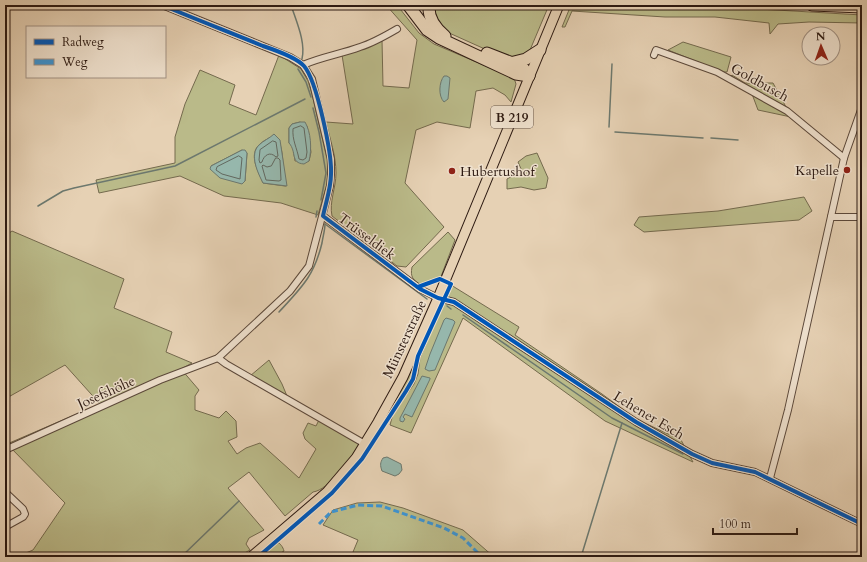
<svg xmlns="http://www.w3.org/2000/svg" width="867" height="562" font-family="Cardo,serif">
<rect width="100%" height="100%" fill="#e6d1b4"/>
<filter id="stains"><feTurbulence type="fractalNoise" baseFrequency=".005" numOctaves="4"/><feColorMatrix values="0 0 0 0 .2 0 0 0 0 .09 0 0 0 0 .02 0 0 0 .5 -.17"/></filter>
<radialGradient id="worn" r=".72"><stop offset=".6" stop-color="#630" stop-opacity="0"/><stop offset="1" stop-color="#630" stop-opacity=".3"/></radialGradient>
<g fill="#baba89" stroke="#746a4e" fill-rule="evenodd">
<path d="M386,5H397L419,33L434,44L514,78L516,84L511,102L505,95L493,88L476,91L470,128L437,122L416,130L405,183L444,227L406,267L397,266L332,216C329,202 336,188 336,173C336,156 330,139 326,122L353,124L342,55L382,40L383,86L409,88L417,40Z"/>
<path d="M434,5H549L530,50L527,54L507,59L447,32C439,24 434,16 434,5Z"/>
<polygon points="571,5 690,5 862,15 862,23 809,22 778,24 770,34 769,23 715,17 665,17 572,11 565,27 562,27"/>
<polygon points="683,42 731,57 727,72 723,72 668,50"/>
<path d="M279,55L301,69L308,81L312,94L327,159L328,171L327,184L318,215L281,203L224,196L180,176L99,193L96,180L175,163V137L185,104L200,70L235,85L229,104L256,115ZM300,122L307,126L311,152L309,161H295L293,147L289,143V128L292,124ZM274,135C287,148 280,169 286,186H285L263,183C258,171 248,154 260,144C264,140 270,138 274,135ZM242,150L247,153L245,181L211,166Z"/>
<polygon points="732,75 745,83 773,83 786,107 731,76"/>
<polygon points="752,94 786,113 791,117 758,110"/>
<polygon points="537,153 548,178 546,188 534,190 521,187 507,189 507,179 522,171 518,162 526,156"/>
<polygon points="804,197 812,211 799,220 644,232 634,225 639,217 718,211"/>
<path d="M12,231L124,279L114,308L172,332L166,352L192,363L181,369L199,390L195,396V410L219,418L226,411L236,421L237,437L228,441L237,454L246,448L260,443L299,478L316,449L305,439L303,433L308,423L316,426L319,420L358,443L359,446C349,459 329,490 313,492L285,516L249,472L228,488L264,530L249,538L246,544L250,550L237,557H16L33,550L65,503L7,444L100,404L65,365L5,399V236Z"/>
<path d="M448,232L455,240L440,279H436L421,285C413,280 410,277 412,267Z"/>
<polygon points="451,285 519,327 515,335 602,394 636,419 681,440 693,462 605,421 463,318 411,433 390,425 393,414 414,384 418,374 420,358"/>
<polygon points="441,305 417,356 410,383 384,421 383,419"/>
<polygon points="269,360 282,384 287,396 250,376"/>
<polygon points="380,502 403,508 463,530 494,557 349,557 353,552 358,540 323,525 333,510 357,503"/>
<path d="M277,542C280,543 283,547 284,551L279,554L281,557H261Z"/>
</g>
<g fill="#96b7ac" stroke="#6c786e">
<path d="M444,76H447L450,78L448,99L444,102C438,96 439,82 444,76Z"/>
<path d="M300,122H305C311,132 312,149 309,161L304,164C290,163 297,152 289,143V128L292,124Z"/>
<path d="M274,134L280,140L287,186L263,183C258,173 249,155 259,145C263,141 270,138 274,134Z"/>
<polygon points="242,150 245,150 247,153 245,181 242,184 220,178 210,169 211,166"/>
<polygon points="446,318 453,320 455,322 435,370 429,371 425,369 430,354 444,320"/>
<polygon points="422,376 430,378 430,379 412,417 405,414 403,417 405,419 403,422 400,421 400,418"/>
<path d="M387,457L401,464L402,470L399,474L395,476L382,471C380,465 380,463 383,458Z"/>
</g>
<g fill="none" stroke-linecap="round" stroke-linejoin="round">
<g stroke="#62685f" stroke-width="1">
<path d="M301,126L304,128L307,152L306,158L303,160L299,159C297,148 292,140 293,129Z"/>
<path d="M273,141L276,142L278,156L276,157C270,151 264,155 262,162L260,163L259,160L260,150Z"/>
<polygon points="239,156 242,158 240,179 222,174 216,170 217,167"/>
<polygon points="276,158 278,158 280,160 281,180 279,181 266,180 262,166 263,165 267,167 271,166"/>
</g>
<g stroke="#6c786e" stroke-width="1.5">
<path d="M291,5C296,21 306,42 302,59"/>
<polyline points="298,69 306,82 311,97"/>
<polyline points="313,108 319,132 326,173 321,200"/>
<polyline points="609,127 612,64"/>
<polyline points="615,132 703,138"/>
<polyline points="711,138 738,140"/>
<polyline points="38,206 63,191 74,188 175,166 305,99"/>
<polyline points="316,217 317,211"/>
<polyline points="325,224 427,299"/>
<polyline points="447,306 451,309"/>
<path d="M279,312C302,287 314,276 322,243C323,236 325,230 325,224"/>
<polyline points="463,315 612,418 683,454"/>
<polyline points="181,557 239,501"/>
<polyline points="581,557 622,423"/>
</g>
<defs>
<g id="street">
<polyline points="654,55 656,50 717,72 787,111 844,158"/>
<path d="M303,65C321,57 341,54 360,47C373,43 385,36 397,29"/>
<polyline points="323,216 420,289 438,298 454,302 636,422 692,454 712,463 755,472 862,524"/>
<polyline points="831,217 862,217"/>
<polyline points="218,358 226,364 365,444"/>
<polyline points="5,450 160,380 218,358 290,291 309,266 330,186 331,175 331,159 312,79 303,65 290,57 162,5"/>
<polyline points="770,478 788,410 844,158 862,107"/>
<polyline points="5,492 23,509 25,514 23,517 5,527"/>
</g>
<polyline id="primary" points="251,557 327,492 356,458 378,422 403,377 438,298 559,5"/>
<g id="highway">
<polyline points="408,5 427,30 439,38 516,74 529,76"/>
<path d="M429,5C428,18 435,28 445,36"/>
<polyline points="812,5 862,7"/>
<polyline points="487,53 520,66 524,69 529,76"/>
<polyline points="510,63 526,59 540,50"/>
</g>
</defs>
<use href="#street" stroke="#5b483a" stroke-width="8"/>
<use href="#primary" stroke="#2d1a12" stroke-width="11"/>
<use href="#highway" stroke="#2d1a12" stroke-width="13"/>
<use href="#street" stroke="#efe1ce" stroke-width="6"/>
<use href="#primary" stroke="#e6d1b4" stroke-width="9"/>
<use href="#highway" stroke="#e6d1b4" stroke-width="11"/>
<polyline stroke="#3c94d3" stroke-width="3" stroke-dasharray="6 3" stroke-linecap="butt" points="319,524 331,512 358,505 382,506 444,528 463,538 482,557"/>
<defs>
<g id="cycleway">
<path d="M162,5C195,19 229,32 263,46C275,50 296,57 304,66C317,81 332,154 331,174C331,188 326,202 323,216L420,289L438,298L454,302L636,422L692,454L712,463L755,472L862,524"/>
<polyline points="258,557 332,493 362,459 406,391 413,379 418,356 451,284 440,279 437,280 418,287"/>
</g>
</defs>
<use href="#cycleway" stroke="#efe1ce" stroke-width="6"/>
<use href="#cycleway" stroke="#0057b8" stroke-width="4"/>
</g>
<g fill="#8f2418" stroke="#efe1ce" stroke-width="1.5">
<circle cx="847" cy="170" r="4"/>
<circle cx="452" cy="171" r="4"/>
</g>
<g text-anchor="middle" stroke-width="3" stroke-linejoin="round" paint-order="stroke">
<rect fill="#efe1ce" stroke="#67564a" stroke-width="1" x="491" y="106" width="42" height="22" rx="3"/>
<g font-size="13" font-weight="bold" fill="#2d1a12">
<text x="512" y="122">B 219</text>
</g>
<g font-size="14" fill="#2d1a12" stroke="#efe1ce">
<text transform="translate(760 82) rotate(29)" y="5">Goldbusch</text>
<text transform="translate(367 236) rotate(37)" y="5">Trüsseldiek</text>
<text transform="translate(404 339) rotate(-65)" y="5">Münsterstraße</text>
<text transform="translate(106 392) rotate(-24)" y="5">Josefshöhe</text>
<text transform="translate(649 415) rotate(31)" y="5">Lehener Esch</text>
</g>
<g font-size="14" fill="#2d1a12" stroke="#efe1ce" text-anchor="end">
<text x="839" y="175">Kapelle</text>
<text x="460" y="176" text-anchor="start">Hubertushof</text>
</g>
</g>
<rect width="867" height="562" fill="none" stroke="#e6d1b4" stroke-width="20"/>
<rect x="6" y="6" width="855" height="550" fill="none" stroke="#2d1a12" stroke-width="2"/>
<rect x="10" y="10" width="847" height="542" fill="none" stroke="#2d1a12"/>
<rect x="26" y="26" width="140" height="52" fill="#efe1ce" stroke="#a19183"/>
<rect x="34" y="39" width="20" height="6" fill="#0057b8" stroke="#a19183"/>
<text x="62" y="46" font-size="12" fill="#2d1a12">Radweg</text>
<rect x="34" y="59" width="20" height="6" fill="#3c94d3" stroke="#a19183"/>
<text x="62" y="66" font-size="12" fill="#2d1a12">Weg</text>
<g transform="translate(821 46) rotate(358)"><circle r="19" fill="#efe1ce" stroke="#a19183"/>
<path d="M0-3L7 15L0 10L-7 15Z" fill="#8f2418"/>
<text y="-6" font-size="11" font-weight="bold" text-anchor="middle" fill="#2d1a12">N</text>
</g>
<path d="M713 528v6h84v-6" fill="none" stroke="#2d1a12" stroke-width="2"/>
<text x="719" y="528" font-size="12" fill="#2d1a12" stroke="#efe1ce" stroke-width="3" paint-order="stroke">100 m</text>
<rect width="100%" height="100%" filter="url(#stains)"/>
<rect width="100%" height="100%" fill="url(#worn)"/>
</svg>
